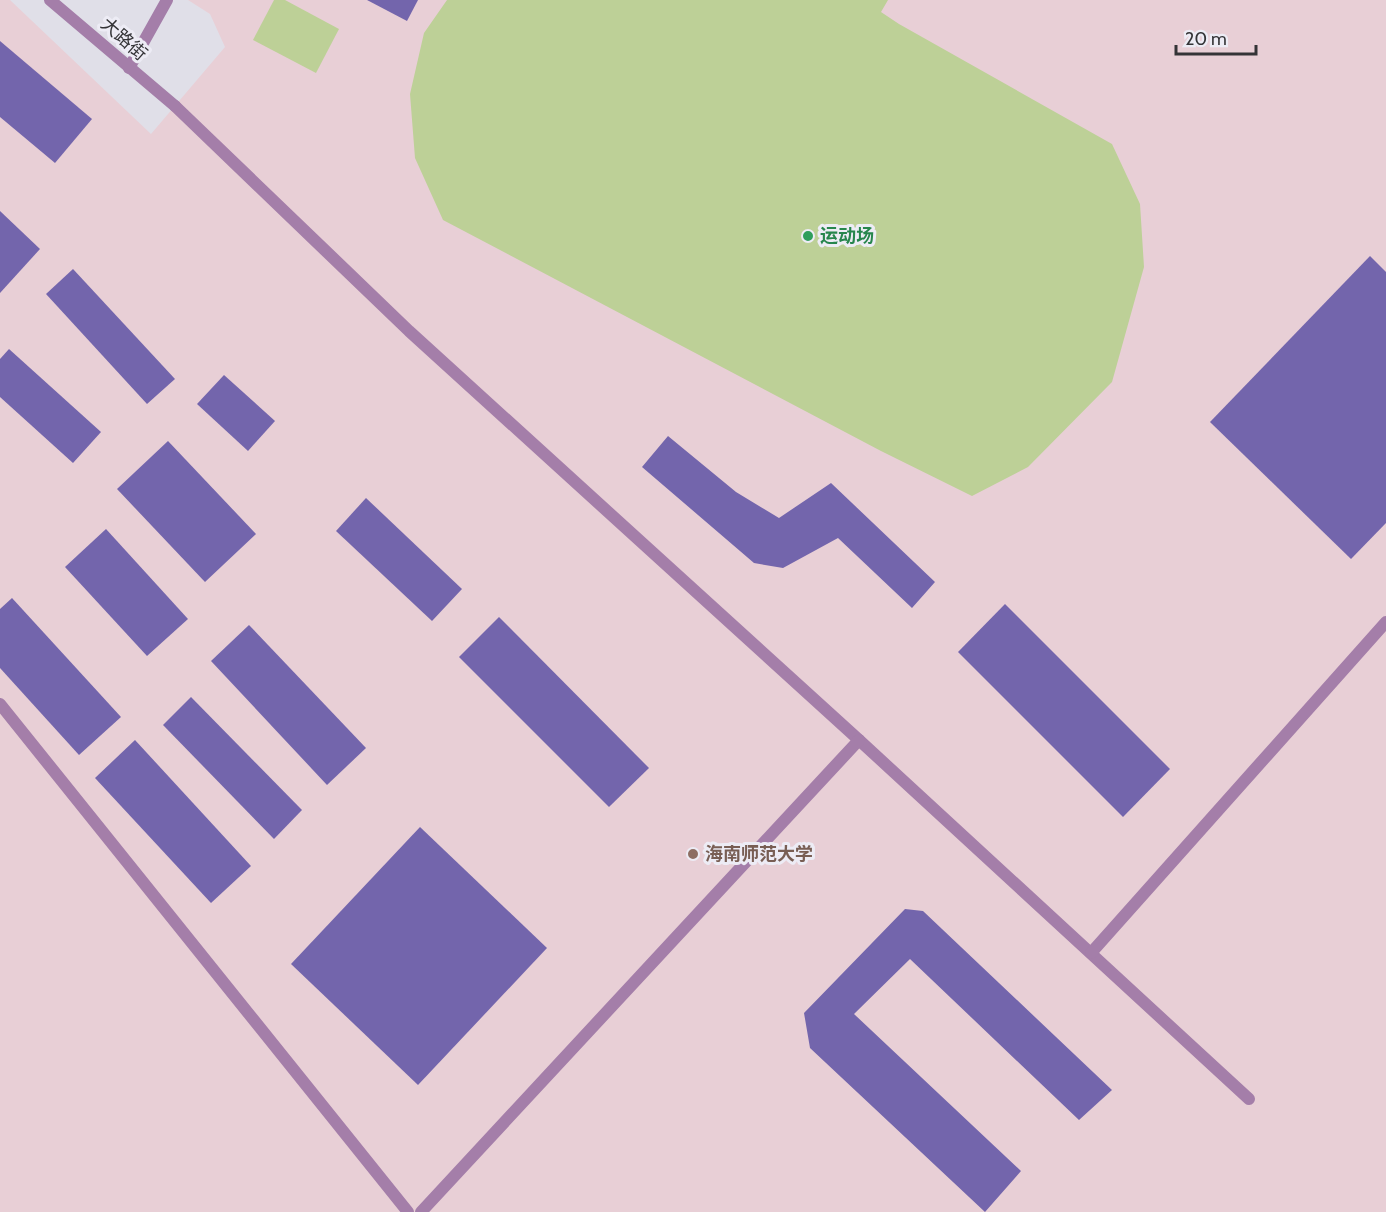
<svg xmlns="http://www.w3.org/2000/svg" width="1386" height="1212" font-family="Cabin,'Noto Sans SC',sans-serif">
<rect width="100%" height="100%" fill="#e0dfe8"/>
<polygon fill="#e8cfd6" points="0,0 10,0 151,134 225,47 210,14 188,0 1386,0 1386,1212 0,1212"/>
<g fill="#bdd097">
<polygon points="274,0 285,0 339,29 316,73 253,40"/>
<polygon points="447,0 888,0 881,12 899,24 1112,144 1140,204 1144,267 1112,382 1028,467 972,496 881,451 443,220 415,158 410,94 424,33"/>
</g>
<g fill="#7365ac">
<polygon points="367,0 418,0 407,21"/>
<polygon points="0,41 92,119 55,163 0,117"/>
<polygon points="0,211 40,249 0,293"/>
<polygon points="1370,256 1386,272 1386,523 1351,559 1210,422"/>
<polygon points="73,269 175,379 147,404 46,294"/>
<polygon points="9,349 101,432 73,463 0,397 0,359"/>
<polygon points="224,375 275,421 248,451 197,404"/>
<polygon points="668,436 736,492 779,518 831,483 935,582 912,608 838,538 783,568 754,563 642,467"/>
<polygon points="168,441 256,534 205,582 117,489"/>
<polygon points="366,498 462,589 432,621 336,531"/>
<polygon points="106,529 188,619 147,656 65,567"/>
<polygon points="12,598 121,717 79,755 0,668 0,609"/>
<polygon points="1005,604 1170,769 1123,817 958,652"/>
<polygon points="499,617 649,768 609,807 459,657"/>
<polygon points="249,625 366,748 327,785 211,661"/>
<polygon points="191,697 302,810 274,839 163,725"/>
<polygon points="135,740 251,866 211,903 95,778"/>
<polygon points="420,827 547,948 418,1085 291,964"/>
<polygon points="905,909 923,911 1112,1090 1079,1120 910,959 854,1014 1021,1171 985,1212 810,1048 804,1013"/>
</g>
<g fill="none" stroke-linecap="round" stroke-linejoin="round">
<g stroke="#a47ea9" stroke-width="12">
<polyline points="129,68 167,0"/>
<polyline points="175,106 409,331 859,740 1249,1099"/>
<polyline points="0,704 408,1212"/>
<polyline points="1091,953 1386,622"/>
<polyline points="421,1212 859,740"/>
</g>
<polyline stroke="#a47ea9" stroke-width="12" points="50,0 175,106"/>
</g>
<circle fill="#2e9e5b" stroke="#edecf5" stroke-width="2" cx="808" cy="236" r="6"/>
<circle fill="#8d6e63" stroke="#edecf5" stroke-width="2" cx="693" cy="854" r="6"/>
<g text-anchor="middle" stroke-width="6" stroke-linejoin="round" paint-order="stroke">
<g font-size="18" fill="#343437" stroke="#edecf5">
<text transform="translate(124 39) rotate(41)" y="6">大路街</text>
</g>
<g font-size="18" font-weight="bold" fill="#27864d" stroke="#edecf5" text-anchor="start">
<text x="820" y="242">运动场</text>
</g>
<g font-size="18" font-weight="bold" fill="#785e54" stroke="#edecf5" text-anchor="start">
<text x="705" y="860">海南师范大学</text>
</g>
</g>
<path d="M1176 45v9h80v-9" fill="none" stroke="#343437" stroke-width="3"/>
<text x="1185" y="45" font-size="18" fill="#343437" stroke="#edecf5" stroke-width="4.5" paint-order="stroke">20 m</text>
</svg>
